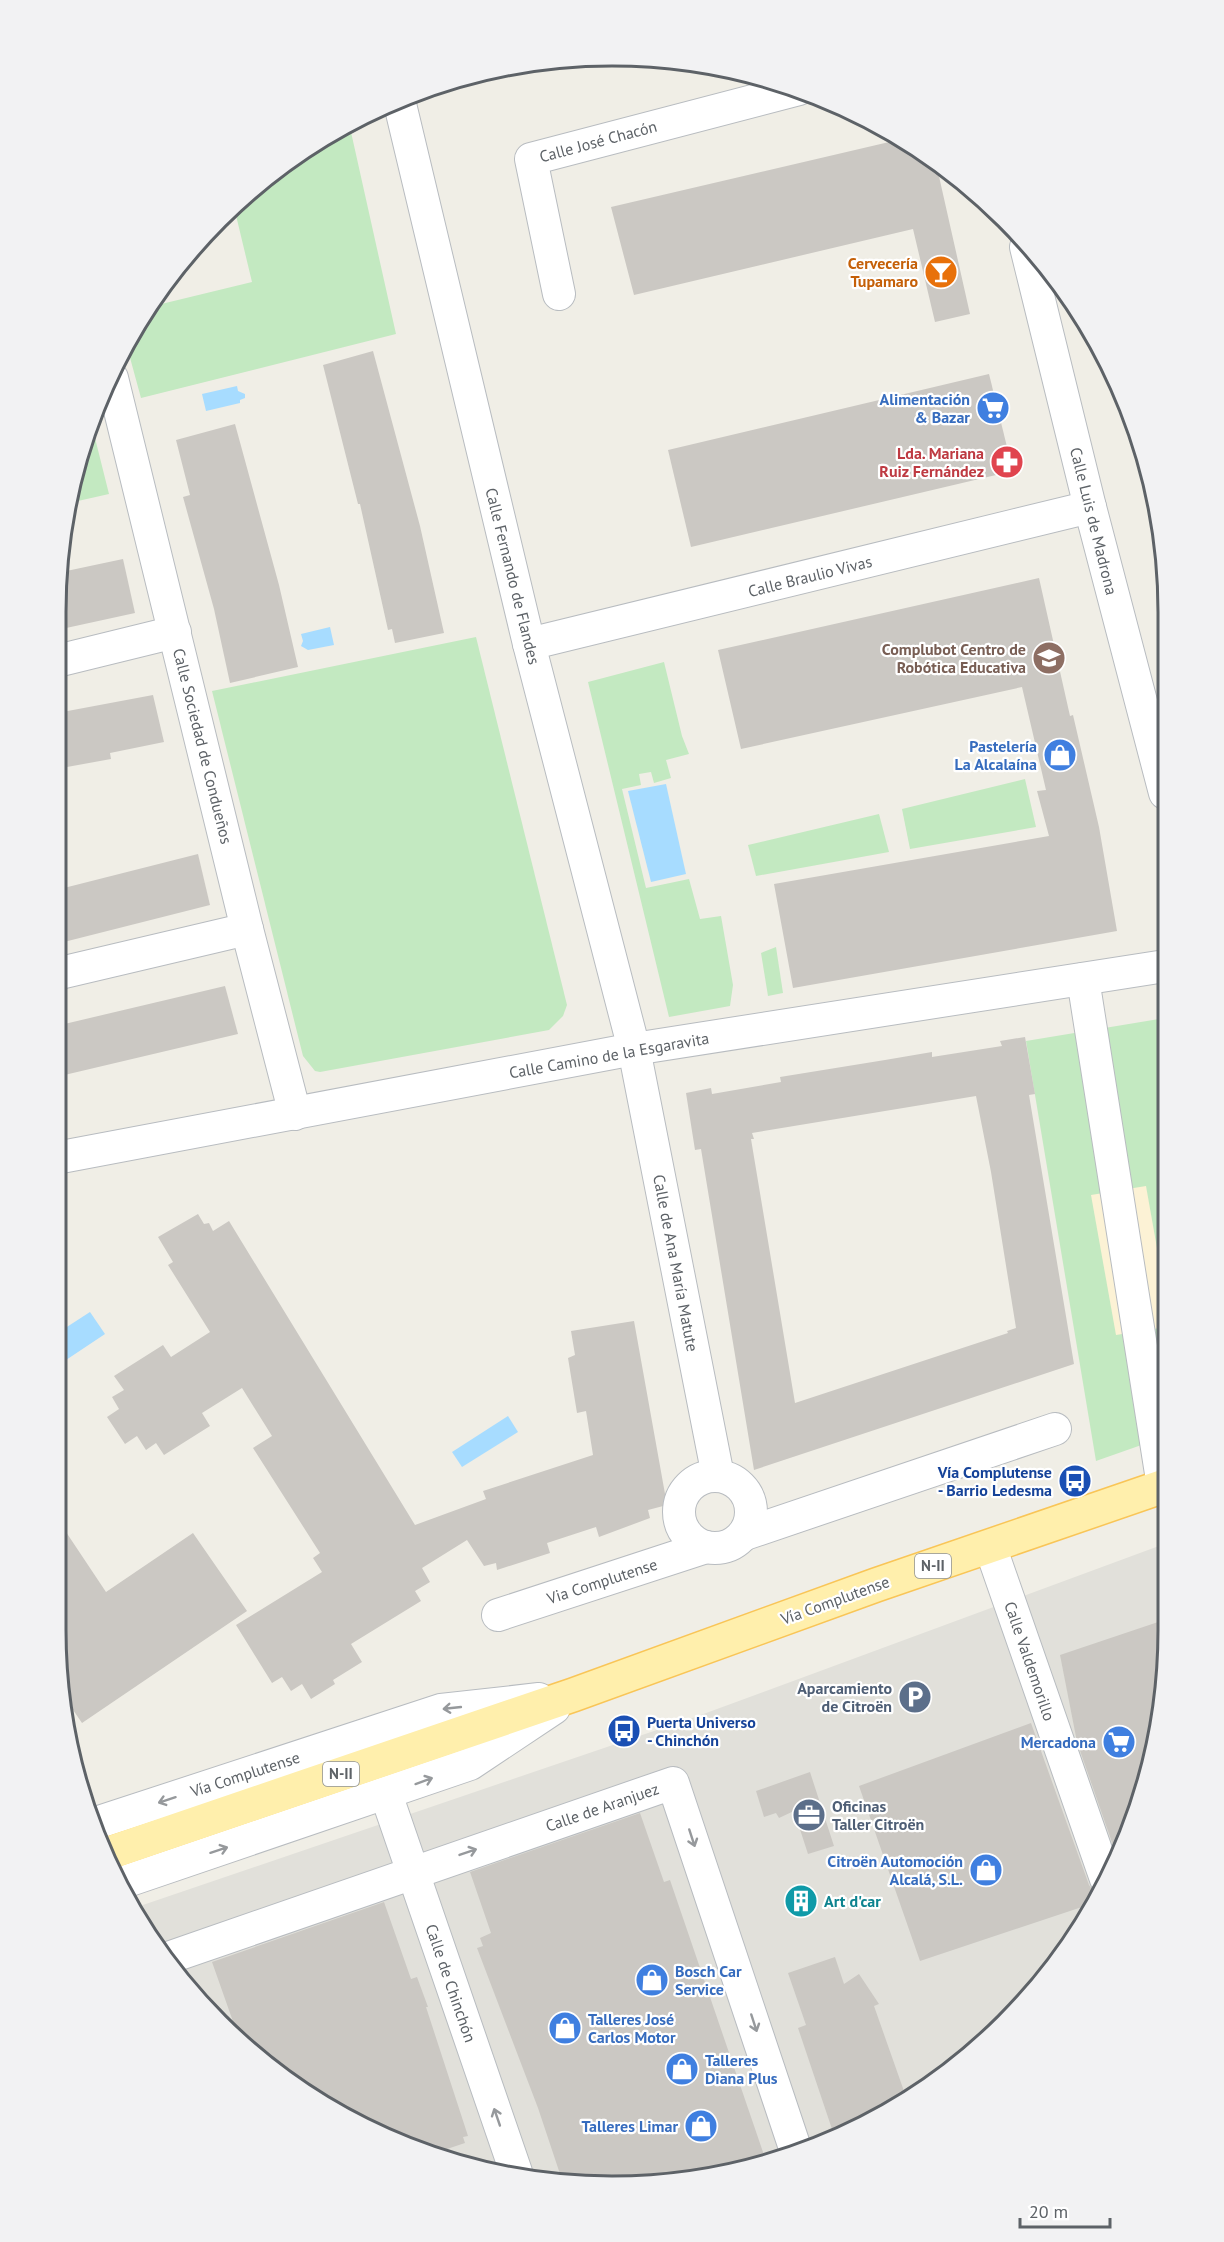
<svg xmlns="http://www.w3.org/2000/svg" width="1224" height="2242" font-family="'PT Sans',sans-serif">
<rect width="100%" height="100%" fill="#f0eee6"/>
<polygon fill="#e1e0da" points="1167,1543 1167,1666 1149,1774 1094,1908 979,2048 825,2144 649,2185 468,2168 303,2093 171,1969 137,1907 698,1716"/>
<g fill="#c3e9c1">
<polygon points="349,123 396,334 141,398 126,343 130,334 149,307 252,282 234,207 273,171"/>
<polygon points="92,426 109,494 69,503 75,468"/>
<polygon points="476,637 567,1005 563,1016 549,1030 320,1072 315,1071 303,1056 212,691"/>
<polygon points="664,662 682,736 689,754 666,760 671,778 654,783 651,772 639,774 641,785 622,789 646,888 689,879 700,919 721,916 733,985 730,1006 669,1017 588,682"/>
<polygon points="1025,779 1036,827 910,849 902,809"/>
<polygon points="879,814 889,852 756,876 748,845"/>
<polygon points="776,947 783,993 768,996 761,953"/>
<polygon points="1159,1019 1165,1053 1167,1436 1096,1461 1026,1041"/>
</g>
<polygon fill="#fcf2d5" points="1146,1186 1166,1299 1166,1327 1116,1335 1091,1195"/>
<g fill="#a7dcff">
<polygon points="237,386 238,391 245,394 245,398 240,400 240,403 206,411 202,394"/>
<polygon points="330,627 334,645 308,650 301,646 303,641 301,634"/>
<polygon points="666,784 686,874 651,882 628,791"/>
<polygon points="90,1312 105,1334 57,1366 56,1334"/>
<polygon points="508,1416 518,1432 462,1467 452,1452"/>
</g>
<g fill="#cbc8c3" fill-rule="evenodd">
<polygon points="902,139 936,163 970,314 935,322 913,229 634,295 611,207"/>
<polygon points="373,351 420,526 444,633 395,643 392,629 388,630 360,504 358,504 323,365"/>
<polygon points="989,374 1013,471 691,547 668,450"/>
<polygon points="235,424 279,585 298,667 230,683 214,609 183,497 190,495 176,440"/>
<polygon points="123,559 135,613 57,630 57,573"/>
<polygon points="1039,578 1070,716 1073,715 1099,827 1117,931 793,988 774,884 1049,836 1037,791 1046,790 1022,687 741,749 718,650"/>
<polygon points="153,695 164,742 110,753 111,759 56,769 57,713"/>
<polygon points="198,854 210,905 56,944 56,890"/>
<polygon points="225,986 238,1034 56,1077 56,1026"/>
<path d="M1025,1037L1035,1094L1029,1095L1074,1364L754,1470L701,1149L695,1150L686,1093L711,1088L712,1094L781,1082L780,1077L885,1060L932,1052V1057L1002,1046L1000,1041ZM976,1096L991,1172L1016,1328L1007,1331L1008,1333L795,1403L751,1139H754L752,1133Z"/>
<polygon points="198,1214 204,1224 209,1223 213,1231 229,1221 415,1525 486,1499 483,1491 593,1455 586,1411 577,1413 568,1358 575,1355 571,1331 634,1321 667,1505 648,1510 650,1518 599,1537 596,1527 547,1543 550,1553 497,1570 496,1563 484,1566 467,1540 422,1568 430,1582 415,1591 421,1601 351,1644 362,1662 333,1680 335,1684 311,1699 302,1684 291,1691 282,1677 272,1683 236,1625 322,1572 313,1558 320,1553 253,1448 272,1436 242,1388 202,1413 210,1426 164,1455 156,1443 146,1450 137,1436 125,1444 107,1417 119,1409 112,1397 124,1390 114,1376 163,1345 171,1357 210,1332 168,1265 173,1262 158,1237"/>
<polygon points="56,1517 106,1592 193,1533 247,1611 82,1723 67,1701 56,1630"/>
<polygon points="1167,1619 1167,1666 1149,1774 1116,1854 1077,1742 1060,1655"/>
<polygon points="1031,1723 1089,1885 1094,1892 1099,1895 1097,1902 920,1961 859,1786"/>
<polygon points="810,1772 834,1846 808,1854 794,1811 779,1818 776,1813 764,1817 756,1791"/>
<polygon points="640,1813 664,1882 670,1880 765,2158 649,2185 561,2177 538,2108 477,1948 483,1946 480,1938 491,1933 470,1872"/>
<polygon points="384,1902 411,1979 417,1977 428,2007 426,2007 468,2136 463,2137 465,2143 435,2153 303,2093 236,2030 212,1962"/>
<polygon points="835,1957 844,1984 859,1974 879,2004 874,2006 905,2094 835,2138 798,2028 806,2025 788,1973"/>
</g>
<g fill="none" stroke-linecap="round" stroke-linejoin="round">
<defs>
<g id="street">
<polyline points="399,100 529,644 634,1049 718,1476"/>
<polyline points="1026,247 1090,507 1165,793"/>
<polyline points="559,294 531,159 799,89"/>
<polyline points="112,378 247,929 295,1114"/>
<polyline points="529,644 1090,507"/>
<polyline points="57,661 175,632"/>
<polyline points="56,974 247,929"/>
<polyline points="1083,979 1163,1486"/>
<polyline points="56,1158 634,1049 1165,966"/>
<circle cx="715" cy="1512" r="36"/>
<polyline points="745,1534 1055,1429"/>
<polyline points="990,1546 1106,1879"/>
<polyline points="498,1615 706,1547"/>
<polyline points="386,1794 516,2172"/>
<polyline points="93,1824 441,1710 539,1699"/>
<polyline points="124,1882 470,1764 554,1708"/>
<polyline points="165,1959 673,1783 796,2151"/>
</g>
<polyline id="primary" points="109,1853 573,1695 876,1585 1167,1485"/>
</defs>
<use href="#street" stroke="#b8bcc0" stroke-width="34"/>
<use href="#primary" stroke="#f9c557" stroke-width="36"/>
<use href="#street" stroke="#fff" stroke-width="32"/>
<use href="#primary" stroke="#ffefac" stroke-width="33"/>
</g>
<defs><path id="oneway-shaft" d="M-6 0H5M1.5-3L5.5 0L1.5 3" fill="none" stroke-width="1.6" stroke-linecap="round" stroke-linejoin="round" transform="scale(1.5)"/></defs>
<g stroke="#96999c">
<use href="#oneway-shaft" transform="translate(452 1708) rotate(174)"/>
<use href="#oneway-shaft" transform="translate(424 1781) rotate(-20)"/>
<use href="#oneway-shaft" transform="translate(167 1800) rotate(162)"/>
<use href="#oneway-shaft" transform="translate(692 1838) rotate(72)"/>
<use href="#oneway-shaft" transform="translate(219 1850) rotate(-18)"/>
<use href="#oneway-shaft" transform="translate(468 1852) rotate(-19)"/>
<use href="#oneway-shaft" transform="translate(754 2023) rotate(72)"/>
<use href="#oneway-shaft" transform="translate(497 2117) rotate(-109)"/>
</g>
<defs>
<symbol id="bar-disc" viewBox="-11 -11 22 22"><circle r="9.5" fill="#e8710a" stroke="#fff"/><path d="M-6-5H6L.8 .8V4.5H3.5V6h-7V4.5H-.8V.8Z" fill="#fff"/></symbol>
<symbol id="supermarket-disc" viewBox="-11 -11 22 22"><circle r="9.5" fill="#3f7fe0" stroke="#fff"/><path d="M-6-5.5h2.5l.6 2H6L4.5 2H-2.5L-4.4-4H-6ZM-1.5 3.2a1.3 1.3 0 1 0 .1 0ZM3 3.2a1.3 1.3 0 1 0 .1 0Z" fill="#fff"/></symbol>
<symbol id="pharmacy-disc" viewBox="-11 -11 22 22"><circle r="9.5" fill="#e0444e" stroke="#fff"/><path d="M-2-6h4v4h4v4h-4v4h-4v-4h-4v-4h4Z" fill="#fff"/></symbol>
<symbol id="school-disc" viewBox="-11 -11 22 22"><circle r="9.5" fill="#8d6e63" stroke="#fff"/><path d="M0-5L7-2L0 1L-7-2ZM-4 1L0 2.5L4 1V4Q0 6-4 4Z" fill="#fff"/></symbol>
<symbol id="shop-disc" viewBox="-11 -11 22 22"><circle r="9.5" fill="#3f7fe0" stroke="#fff"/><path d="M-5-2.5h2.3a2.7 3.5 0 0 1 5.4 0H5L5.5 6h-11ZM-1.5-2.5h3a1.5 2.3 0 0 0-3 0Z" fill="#fff"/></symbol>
<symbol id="bus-disc" viewBox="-11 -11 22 22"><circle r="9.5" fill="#1a4fb4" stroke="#fff"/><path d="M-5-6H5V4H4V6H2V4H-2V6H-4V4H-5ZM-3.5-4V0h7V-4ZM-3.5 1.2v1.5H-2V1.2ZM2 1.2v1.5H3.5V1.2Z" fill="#fff"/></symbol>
<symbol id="parking-disc" viewBox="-11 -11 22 22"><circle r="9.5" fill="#5c6f8a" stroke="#fff"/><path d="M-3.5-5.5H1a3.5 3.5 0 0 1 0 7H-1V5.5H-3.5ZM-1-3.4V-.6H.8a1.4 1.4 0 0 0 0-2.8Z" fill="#fff"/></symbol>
<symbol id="office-disc" viewBox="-11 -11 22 22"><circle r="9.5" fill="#5c6f8a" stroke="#fff"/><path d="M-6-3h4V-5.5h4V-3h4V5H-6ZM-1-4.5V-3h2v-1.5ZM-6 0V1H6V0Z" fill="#fff"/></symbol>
<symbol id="building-disc" viewBox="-11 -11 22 22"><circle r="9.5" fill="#0f9aa8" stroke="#fff"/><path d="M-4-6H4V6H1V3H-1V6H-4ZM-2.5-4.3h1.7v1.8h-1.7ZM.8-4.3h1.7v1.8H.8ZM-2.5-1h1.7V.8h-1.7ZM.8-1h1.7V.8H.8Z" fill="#fff"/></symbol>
</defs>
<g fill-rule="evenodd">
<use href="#bar-disc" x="922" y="253" width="38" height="38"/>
<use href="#supermarket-disc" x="974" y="389" width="38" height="38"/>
<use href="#pharmacy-disc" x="988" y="443" width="38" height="38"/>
<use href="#school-disc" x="1030" y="639" width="38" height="38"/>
<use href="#shop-disc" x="1041" y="736" width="38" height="38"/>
<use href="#bus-disc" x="1056" y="1462" width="38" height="38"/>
<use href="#parking-disc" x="896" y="1678" width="38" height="38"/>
<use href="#bus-disc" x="605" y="1712" width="38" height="38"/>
<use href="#supermarket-disc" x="1100" y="1723" width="38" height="38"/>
<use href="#office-disc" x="790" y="1796" width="38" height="38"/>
<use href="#shop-disc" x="967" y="1851" width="38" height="38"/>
<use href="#building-disc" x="782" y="1882" width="38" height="38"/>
<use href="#shop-disc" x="633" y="1961" width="38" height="38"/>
<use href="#shop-disc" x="546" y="2009" width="38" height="38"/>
<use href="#shop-disc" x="663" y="2050" width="38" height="38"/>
<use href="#shop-disc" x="682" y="2107" width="38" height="38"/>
</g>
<g text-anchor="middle" stroke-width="4.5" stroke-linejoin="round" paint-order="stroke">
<g fill="#fff" stroke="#8e9195" stroke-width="1.5">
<rect x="915" y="1554" width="36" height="24" rx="4.5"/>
<rect x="323" y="1762" width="36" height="24" rx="4.5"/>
</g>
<g font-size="15" font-weight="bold" fill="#5d6267">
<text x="933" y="1571">N-II</text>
<text x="341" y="1779">N-II</text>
</g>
<g font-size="16" fill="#5d6267" stroke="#fff">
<text transform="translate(598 141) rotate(-15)" y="6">Calle José Chacón</text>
<text transform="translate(1094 521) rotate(76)" y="6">Calle Luis de Madrona</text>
<text transform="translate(513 576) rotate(76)" y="6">Calle Fernando de Flandes</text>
<text transform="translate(810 576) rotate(-14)" y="6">Calle Braulio Vivas</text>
<text transform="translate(203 746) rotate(76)" y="6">Calle Sociedad de Condueños</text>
<text transform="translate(609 1055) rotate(-10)" y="6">Calle Camino de la Esgaravita</text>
<text transform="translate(676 1263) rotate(79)" y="6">Calle de Ana María Matute</text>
<text transform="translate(602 1581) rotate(-18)" y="6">Via Complutense</text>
<text transform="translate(835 1600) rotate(-20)" y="6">Vía Complutense</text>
<text transform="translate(1030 1661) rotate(71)" y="6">Calle Valdemorillo</text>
<text transform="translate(245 1774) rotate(-18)" y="6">Vía Complutense</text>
<text transform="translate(602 1807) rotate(-19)" y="6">Calle de Aranjuez</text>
<text transform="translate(451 1983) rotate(71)" y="6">Calle de Chinchón</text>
</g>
<g font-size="16" font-weight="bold" fill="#c56008" stroke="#fff" text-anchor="end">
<text x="918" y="269">Cervecería<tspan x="918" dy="18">Tupamaro</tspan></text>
</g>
<g font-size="16" font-weight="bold" fill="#366cbe" stroke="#fff" text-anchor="end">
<text x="970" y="405">Alimentación<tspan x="970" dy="18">&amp; Bazar</tspan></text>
<text x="1037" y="752">Pastelería<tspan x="1037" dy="18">La Alcalaína</tspan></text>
<text x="1096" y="1748">Mercadona</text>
<text x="963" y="1867">Citroën Automoción<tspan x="963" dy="18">Alcalá, S.L.</tspan></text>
<text x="675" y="1977" text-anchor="start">Bosch Car<tspan x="675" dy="18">Service</tspan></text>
<text x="588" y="2025" text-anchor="start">Talleres José<tspan x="588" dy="18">Carlos Motor</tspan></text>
<text x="705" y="2066" text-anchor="start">Talleres<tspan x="705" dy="18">Diana Plus</tspan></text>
<text x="678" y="2132">Talleres Limar</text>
</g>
<g font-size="16" font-weight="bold" fill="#be3a42" stroke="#fff" text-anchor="end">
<text x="984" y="459">Lda. Mariana<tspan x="984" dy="18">Ruiz Fernández</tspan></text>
</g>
<g font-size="16" font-weight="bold" fill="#785e54" stroke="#fff" text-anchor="end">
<text x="1026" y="655">Complubot Centro de<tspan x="1026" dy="18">Robótica Educativa</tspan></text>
</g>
<g font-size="16" font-weight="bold" fill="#164399" stroke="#fff" text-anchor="end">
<text x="1052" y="1478">Vía Complutense<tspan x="1052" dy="18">- Barrio Ledesma</tspan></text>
<text x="647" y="1728" text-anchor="start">Puerta Universo<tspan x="647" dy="18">- Chinchón</tspan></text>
</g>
<g font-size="16" font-weight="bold" fill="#4e5e75" stroke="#fff" text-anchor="end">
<text x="892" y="1694">Aparcamiento<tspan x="892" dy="18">de Citroën</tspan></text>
<text x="832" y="1812" text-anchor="start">Oficinas<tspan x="832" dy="18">Taller Citroën</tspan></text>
</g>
<g font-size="16" font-weight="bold" fill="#0d838f" stroke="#fff" text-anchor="start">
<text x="824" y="1907">Art d'car</text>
</g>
</g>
<path d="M0 0H1224V2242H0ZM612 66H612A546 546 0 0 1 1158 612V1630A546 546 0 0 1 612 2176H612A546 546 0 0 1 66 1630V612A546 546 0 0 1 612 66Z" fill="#f2f2f3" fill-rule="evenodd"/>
<path fill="none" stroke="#5d6267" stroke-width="3" d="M612 66H612A546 546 0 0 1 1158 612V1630A546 546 0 0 1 612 2176H612A546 546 0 0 1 66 1630V612A546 546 0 0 1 612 66Z"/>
<path d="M1020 2218v9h90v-9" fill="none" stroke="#5d6267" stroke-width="3"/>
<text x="1029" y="2218" font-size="18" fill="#5d6267" stroke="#ffffff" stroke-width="4.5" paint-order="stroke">20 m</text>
</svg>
